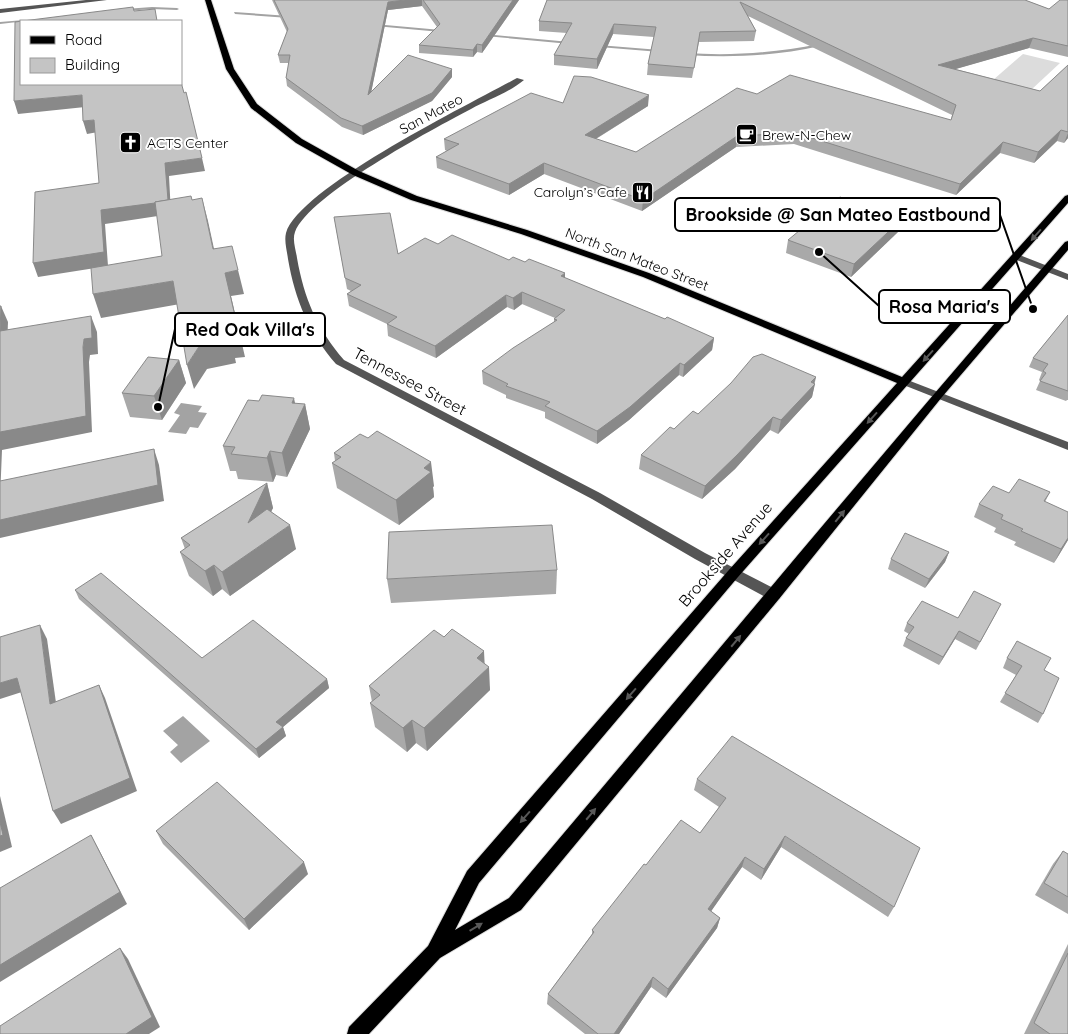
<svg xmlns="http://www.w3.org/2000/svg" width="1068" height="1034" font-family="Quicksand,sans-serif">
<rect width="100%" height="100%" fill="#fff"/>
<polygon fill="#dcdcdc" points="1023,54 1060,63 1031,90 993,80"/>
<g fill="#a3a3a3">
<polygon points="181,403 202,406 198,412 207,413 198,428 190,427 186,434 168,432 180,415 174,413"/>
<polygon points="183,716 210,741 181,763 170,752 178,745 163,731"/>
</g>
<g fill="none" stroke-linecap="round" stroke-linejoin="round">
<g fill="#a3a3a3" fill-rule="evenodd">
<polygon points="152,7 177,8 179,9 177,10 152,9 125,11 123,10 125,9"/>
<polygon points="234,12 289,16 291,17 289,18 235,14"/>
<polygon points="24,20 26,21 0,24 0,22"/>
<polygon points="374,24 441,30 443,31 441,32 375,26 373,25"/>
<polygon points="484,34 570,42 572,43 570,44 485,36 484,36"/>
<path d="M819,44L821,45L820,46C776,56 731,58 686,55L684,54L686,53C731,56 775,53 819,44Z"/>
<polygon points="598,45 660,50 662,51 660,52 599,47 598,47"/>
</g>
<defs>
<path id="major" d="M205,0H211L234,69L257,104L302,139L359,171L417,196L527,230L649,273L902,377L1065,196L1068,195V203L738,577L479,883L455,930L509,898C694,680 877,458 1065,242L1068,241V250L942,397L779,599L521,910L440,958L369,1034H347L349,1027L428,946L467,871L728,571L897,383L643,277L521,234L411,200L353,175L296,143L251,108L226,69Z"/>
</defs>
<use href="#major" stroke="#dbdbdb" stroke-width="2"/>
<g fill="#555" fill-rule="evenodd">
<polygon points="86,0 107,0 0,13 0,9"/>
<path d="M517,78L524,80C510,92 487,100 471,109C433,129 309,195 295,232C292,240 296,250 297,258C304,298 317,329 344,360L600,493L705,553L779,591L781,595L779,599H769L695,559L592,499L336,364C309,333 295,300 288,259C287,251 284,241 286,233C300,187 472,103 517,78Z"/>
<polygon points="1017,254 1068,274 1068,280 1014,259 1012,257"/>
<polygon points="905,379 1068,442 1068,450 901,384 900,382 901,380"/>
</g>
<use href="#major" fill="#000" fill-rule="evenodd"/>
</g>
<g fill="#a9a9a9">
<polygon points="272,0 519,0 482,53 477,52 473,57 419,53 419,45 437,27 422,6 388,10 371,92 452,77 432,101 363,135 342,127 287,86 286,78 289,63 280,63 278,55 287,32"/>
<polygon points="547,0 1025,0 1049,9 1068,0 1068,57 1029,48 955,69 1040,91 1068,65 1068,138 1064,143 1057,141 1034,163 1000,153 956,195 794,144 736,147 642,211 544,174 509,195 437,168 436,157 447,151 445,150 444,139 563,103 648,106 596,139 636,152 757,94 951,120 952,115 748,16 756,31 754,41 699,42 692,78 647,75 648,64 654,37 613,34 597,69 554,65 554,55 567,33 539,31 539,21"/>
<polygon points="334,217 398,254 438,244 509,260 565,278 665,319 714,338 712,350 683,377 679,375 629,420 597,444 545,418 545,412 506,398 506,395 483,384 482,371 554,322 554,319 555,318 522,304 514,310 507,307 436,358 388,336 387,324 349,306 347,294 351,291 347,289"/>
<polygon points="899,231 851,277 786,253 788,240"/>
<polygon points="1068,315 1068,400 1067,400 1066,401 1036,390 1040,381 1039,380 1042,372 1029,367 1033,358"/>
<polygon points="179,360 186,383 162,420 130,417 122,393"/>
<polygon points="816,377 812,397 778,434 770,430 735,469 702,499 639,469 641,455 674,429 698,414"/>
<polygon points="295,404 305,404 310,429 287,477 276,475 273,482 238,479 236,471 230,471 223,446"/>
<polygon points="334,453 434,486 433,487 434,497 399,525 337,488 332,463 335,461"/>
<polygon points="267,483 273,508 271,511 296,549 230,596 222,589 213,596 189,576 180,552 185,549 181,538"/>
<polygon points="1050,492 1045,502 1068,540 1054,563 1014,545 1016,542 994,532 996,528 974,517 979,504 1009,493"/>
<polygon points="949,552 945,562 925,588 888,569 891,559"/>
<polygon points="557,570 556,594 391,603 387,579"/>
<polygon points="75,590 202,658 327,679 329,688 283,727 286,736 259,758 79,599"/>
<polygon points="997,612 976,650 955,639 939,665 903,646 906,638 909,634 904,631 907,623 958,618"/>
<polygon points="444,637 484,651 484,663 490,690 427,751 416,743 407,752 375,727 370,703 372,702 369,686"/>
<polygon points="1007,658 1044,670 1043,714 1038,723 1000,702 1016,675 1003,668"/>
<polygon points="697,779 894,907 888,917 781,847 761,880 742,867 711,911 720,918 717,928 666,998 651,987 619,1034 585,1034 547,1004 548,994 592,934 592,930 646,865 700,833 719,807 694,790"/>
<polygon points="156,831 308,874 249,930 163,844"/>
<polygon points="1063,851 1068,854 1068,914 1035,895 1053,864"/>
<polygon points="1068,944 1068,1034 1024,1034"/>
</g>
<g fill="#898989">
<polygon points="405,0 422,0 422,6 388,10 369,103 368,95 388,2"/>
<polygon points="513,0 519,0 482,53 482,45"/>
<polygon points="614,24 613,34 597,69 597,59"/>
<polygon points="1033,38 1029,48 935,75 938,65"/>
<polygon points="477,44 477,52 473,57 473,50"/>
<polygon points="452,69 452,77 432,101 363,135 362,126"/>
<polygon points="82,95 85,107 18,114 14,101"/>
<polygon points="649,95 648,106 584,146 585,135"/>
<polygon points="94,120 98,132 87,134 83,121"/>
<polygon points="1061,130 1057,141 1034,163 1038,152"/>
<polygon points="1068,133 1068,138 1064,143"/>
<polygon points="737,136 736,147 642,211 643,200"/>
<polygon points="1003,142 1000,153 956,195 960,184"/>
<polygon points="202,158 205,171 169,176 171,214 105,224 108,266 38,277 33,263 101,210 165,163"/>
<polygon points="544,163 544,174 509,195 509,184"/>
<polygon points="202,198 208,221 219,272 213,249"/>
<polygon points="903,218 899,231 851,277 854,264"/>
<polygon points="238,270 244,294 231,296 245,357 235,358 236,363 207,369 194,389 187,365 200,345 229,335 225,273"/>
<polygon points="565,273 565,285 561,276"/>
<polygon points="173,281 180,304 101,318 93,294"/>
<polygon points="522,292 522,304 514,310 513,298"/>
<polygon points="506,295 507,307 436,358 435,346"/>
<polygon points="1,306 8,322 7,347 0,331"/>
<polygon points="91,316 97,332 98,354 90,355 89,362 92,432 2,450 0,499 0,432 83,347 84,339"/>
<polygon points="714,338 712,350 683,377 684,365"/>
<polygon points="179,360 186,383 162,420 154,396"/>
<polygon points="680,363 679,375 629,420 597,444 597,431"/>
<polygon points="816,377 813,386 815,384 812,397 778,434 781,420"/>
<polygon points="294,398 298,418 305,404 310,429 287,477 282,453 292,403"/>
<polygon points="773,417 770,430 735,469 702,499 705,486"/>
<polygon points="154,449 159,465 164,501 0,538 0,520"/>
<polygon points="270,451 276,475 273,482 267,458"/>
<polygon points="431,462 434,486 433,487 434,497 399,525 396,500 424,468"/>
<polygon points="267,483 273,508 254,547 248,523"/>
<polygon points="290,525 296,549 230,596 222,572"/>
<polygon points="1068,538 1068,540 1054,563 1061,549"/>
<polygon points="949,552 945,562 925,588 929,579"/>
<polygon points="214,565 222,589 213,596 205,571"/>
<polygon points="40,625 47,639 58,717 50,704"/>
<polygon points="959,631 955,639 939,665 943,657"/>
<polygon points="484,651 485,671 489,667 490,690 427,751 424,728 477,658"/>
<polygon points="17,678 25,691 0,699 0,683"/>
<polygon points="327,679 329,688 283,727 286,736 259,758 256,749 276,722"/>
<polygon points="99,685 105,698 137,791 61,824 53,811"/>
<polygon points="412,720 416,743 407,752 403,728"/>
<polygon points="0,796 12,847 0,852"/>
<polygon points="91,835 98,848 127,904 0,982 0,965"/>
<polygon points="785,836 781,847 761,880 764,869"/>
<polygon points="745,857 742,867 705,920 708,909"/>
<polygon points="304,862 308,874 249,930 244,919"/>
<polygon points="720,918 717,928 666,998 668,989"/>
<polygon points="120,948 128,959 160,1027 149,1034 126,1034"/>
<polygon points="653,977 651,987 619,1034 614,1034"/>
</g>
<g fill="#c4c4c4" stroke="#898989">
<polygon points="274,0 405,0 388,2 368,95 408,55 452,69 432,93 362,126 341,118 286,78 290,55 278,55 288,29"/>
<polygon points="423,0 513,0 482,45 477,44 473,50 419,45 440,24"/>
<polygon points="547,0 1025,0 1049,9 1060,0 1068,0 1068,46 1033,38 938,65 1040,91 1068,65 1068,132 1061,130 1038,152 1003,142 960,184 796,133 737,136 643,200 544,163 509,184 436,157 459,144 444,139 531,93 563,103 574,76 591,77 649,95 585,135 636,152 737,88 757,94 790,75 951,120 956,105 740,2 756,31 700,32 694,68 648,64 656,27 614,24 597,59 554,55 572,23 539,21"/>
<polygon points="133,7 134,11 155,9 157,21 21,21 21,84 181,84 181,82 184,93 186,92 202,158 165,163 168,200 155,202 155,203 101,210 104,252 33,263 35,192 99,183 94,120 83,121 82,95 14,101 15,22"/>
<polygon points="191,196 192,200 202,198 213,249 232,246 238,270 225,273 239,333 229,335 230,340 200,345 187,365 173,281 93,294 91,268 162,256 155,202"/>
<polygon points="840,197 903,218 854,264 788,240"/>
<polygon points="390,213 398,254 425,238 438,244 452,235 509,260 513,257 525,262 529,259 565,273 561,276 665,319 667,317 714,338 684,365 680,363 630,407 597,431 545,406 550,402 506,386 508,384 482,371 513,348 557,320 554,319 565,310 522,292 513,298 506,295 435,346 387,324 397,317 347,294 361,285 345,278 334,217"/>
<polygon points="0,306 1,306 0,331 91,316 92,338 84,339 83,347 86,416 0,432"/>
<polygon points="1068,315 1068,391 1040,381 1046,373 1043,371 1048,364 1033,358"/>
<polygon points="762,354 816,377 811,382 815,384 781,420 773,417 737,455 705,486 641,455 670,427 674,429 693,411 698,414 731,383 753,357"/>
<polygon points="148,357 179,360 154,396 122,393"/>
<polygon points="262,395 294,398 292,403 305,404 282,453 270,451 267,458 231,454 235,447 223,446 248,400 259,401"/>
<polygon points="377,431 431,462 424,468 431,472 396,500 332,463 341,457 334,453 360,434 368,438"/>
<polygon points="154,449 158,485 0,520 0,481"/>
<polygon points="1019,479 1050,492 1044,501 1068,512 1068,538 1061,549 1021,531 1023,529 1001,519 1003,515 979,504 993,486 1009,493"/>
<polygon points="267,483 248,523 267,509 290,525 222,572 214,565 205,571 180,552 190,545 181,538"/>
<polygon points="552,525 557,570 387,579 389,532"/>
<polygon points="905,533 949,552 929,579 891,559"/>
<polygon points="101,573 202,658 253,620 327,679 276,722 283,727 256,749 75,590"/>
<polygon points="974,591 1001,604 980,642 959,631 943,657 906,638 914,627 907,623 922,601 958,618"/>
<polygon points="40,625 50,704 99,685 130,778 53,811 17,678 0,683 0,637"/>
<polygon points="452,629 484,651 477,658 489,667 424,728 412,720 403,728 370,703 380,695 369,686 434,630 444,637"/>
<polygon points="1017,641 1051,658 1044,670 1059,678 1043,714 1005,693 1022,666 1007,658"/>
<polygon points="732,736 920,848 894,907 785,836 764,869 745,857 708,909 720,918 668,989 653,977 614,1034 598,1034 548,994 594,932 592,930 644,864 646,865 681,820 700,833 726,798 697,779"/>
<polygon points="217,782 304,862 244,919 156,831"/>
<polygon points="0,822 3,835 0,836"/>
<polygon points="91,835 120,892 0,965 0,888"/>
<polygon points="1063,851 1068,854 1068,897 1044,883"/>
<polygon points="120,948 152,1017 126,1034 0,1034 0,1026"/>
<polygon points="1068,953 1068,1034 1050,1034 1034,1023"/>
</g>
<defs><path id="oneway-solid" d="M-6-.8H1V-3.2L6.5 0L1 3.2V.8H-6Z" transform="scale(1.25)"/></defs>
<g fill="#595959">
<use href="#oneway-solid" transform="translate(1036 235) rotate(131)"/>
<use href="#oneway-solid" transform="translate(928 356) rotate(132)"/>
<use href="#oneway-solid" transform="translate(872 418) rotate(132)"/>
<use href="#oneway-solid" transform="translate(840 516) rotate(-51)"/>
<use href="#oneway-solid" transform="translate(764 539) rotate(132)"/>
<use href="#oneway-solid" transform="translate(736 641) rotate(-50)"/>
<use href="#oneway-solid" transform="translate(631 694) rotate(131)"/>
<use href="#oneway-solid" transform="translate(591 814) rotate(-50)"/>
<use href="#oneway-solid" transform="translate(525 817) rotate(131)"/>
<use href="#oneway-solid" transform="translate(476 927) rotate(-31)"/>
</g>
<defs>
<symbol id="cafe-square" viewBox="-11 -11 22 22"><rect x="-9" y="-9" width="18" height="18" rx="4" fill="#000" stroke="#fff"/><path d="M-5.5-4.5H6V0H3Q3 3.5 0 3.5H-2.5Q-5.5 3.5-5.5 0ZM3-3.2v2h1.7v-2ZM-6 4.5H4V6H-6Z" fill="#fff"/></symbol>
<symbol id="church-square" viewBox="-11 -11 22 22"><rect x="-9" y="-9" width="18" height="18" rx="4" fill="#000" stroke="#fff"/><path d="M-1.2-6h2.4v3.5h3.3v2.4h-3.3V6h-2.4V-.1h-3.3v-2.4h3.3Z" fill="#fff"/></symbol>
<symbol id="restaurant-square" viewBox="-11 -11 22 22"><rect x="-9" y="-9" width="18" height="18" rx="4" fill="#000" stroke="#fff"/><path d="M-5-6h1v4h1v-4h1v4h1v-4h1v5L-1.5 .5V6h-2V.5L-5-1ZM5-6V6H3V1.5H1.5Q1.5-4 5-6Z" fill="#fff"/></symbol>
</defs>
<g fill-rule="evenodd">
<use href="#cafe-square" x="734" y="122" width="25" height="25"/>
<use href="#church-square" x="118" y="130" width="25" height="25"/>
<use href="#restaurant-square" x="630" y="180" width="25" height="25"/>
</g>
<g text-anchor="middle" stroke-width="4" stroke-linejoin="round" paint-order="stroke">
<g font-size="14" fill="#000" stroke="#fff">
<text transform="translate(431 114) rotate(-28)" y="5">San Mateo</text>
<text transform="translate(637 259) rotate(21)" y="5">North San Mateo Street</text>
</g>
<g font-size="14" fill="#000" stroke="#fff" text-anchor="start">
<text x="762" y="140">Brew-N-Chew</text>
<text x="147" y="148">ACTS Center</text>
<text x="627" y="197" text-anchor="end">Carolyn’s Cafe</text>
</g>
<g font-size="16" fill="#000" stroke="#fff">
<text transform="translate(410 381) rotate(28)" y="6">Tennessee Street</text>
<text transform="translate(725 554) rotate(-49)" y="6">Brookside Avenue</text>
</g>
</g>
<path fill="none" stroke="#000" stroke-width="2" d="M1033 309L1000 215M819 252L879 306M158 407L175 329"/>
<g fill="#000" stroke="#fff" stroke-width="2">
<circle cx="1033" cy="309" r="5"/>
<circle cx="819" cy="252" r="5"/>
<circle cx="158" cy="407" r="5"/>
</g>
<g fill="#fff" stroke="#000" stroke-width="2">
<rect x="675" y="198" width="325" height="33" rx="5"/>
<rect x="879" y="290" width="131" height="33" rx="5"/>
<rect x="175" y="313" width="150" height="33" rx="5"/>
</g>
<g font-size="18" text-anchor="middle" font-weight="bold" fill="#000">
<text x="838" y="221">Brookside @ San Mateo Eastbound</text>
<text x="944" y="313">Rosa Maria's</text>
<text x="250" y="336">Red Oak Villa's</text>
</g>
<rect x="20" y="20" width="162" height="65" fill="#ffffff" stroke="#999999"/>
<rect x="30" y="36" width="25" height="8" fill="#000000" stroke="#999999"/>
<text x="65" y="45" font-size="15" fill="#000000">Road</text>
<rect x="30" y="58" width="25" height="15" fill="#c4c4c4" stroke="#999999"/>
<text x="65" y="70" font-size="15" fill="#000000">Building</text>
</svg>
